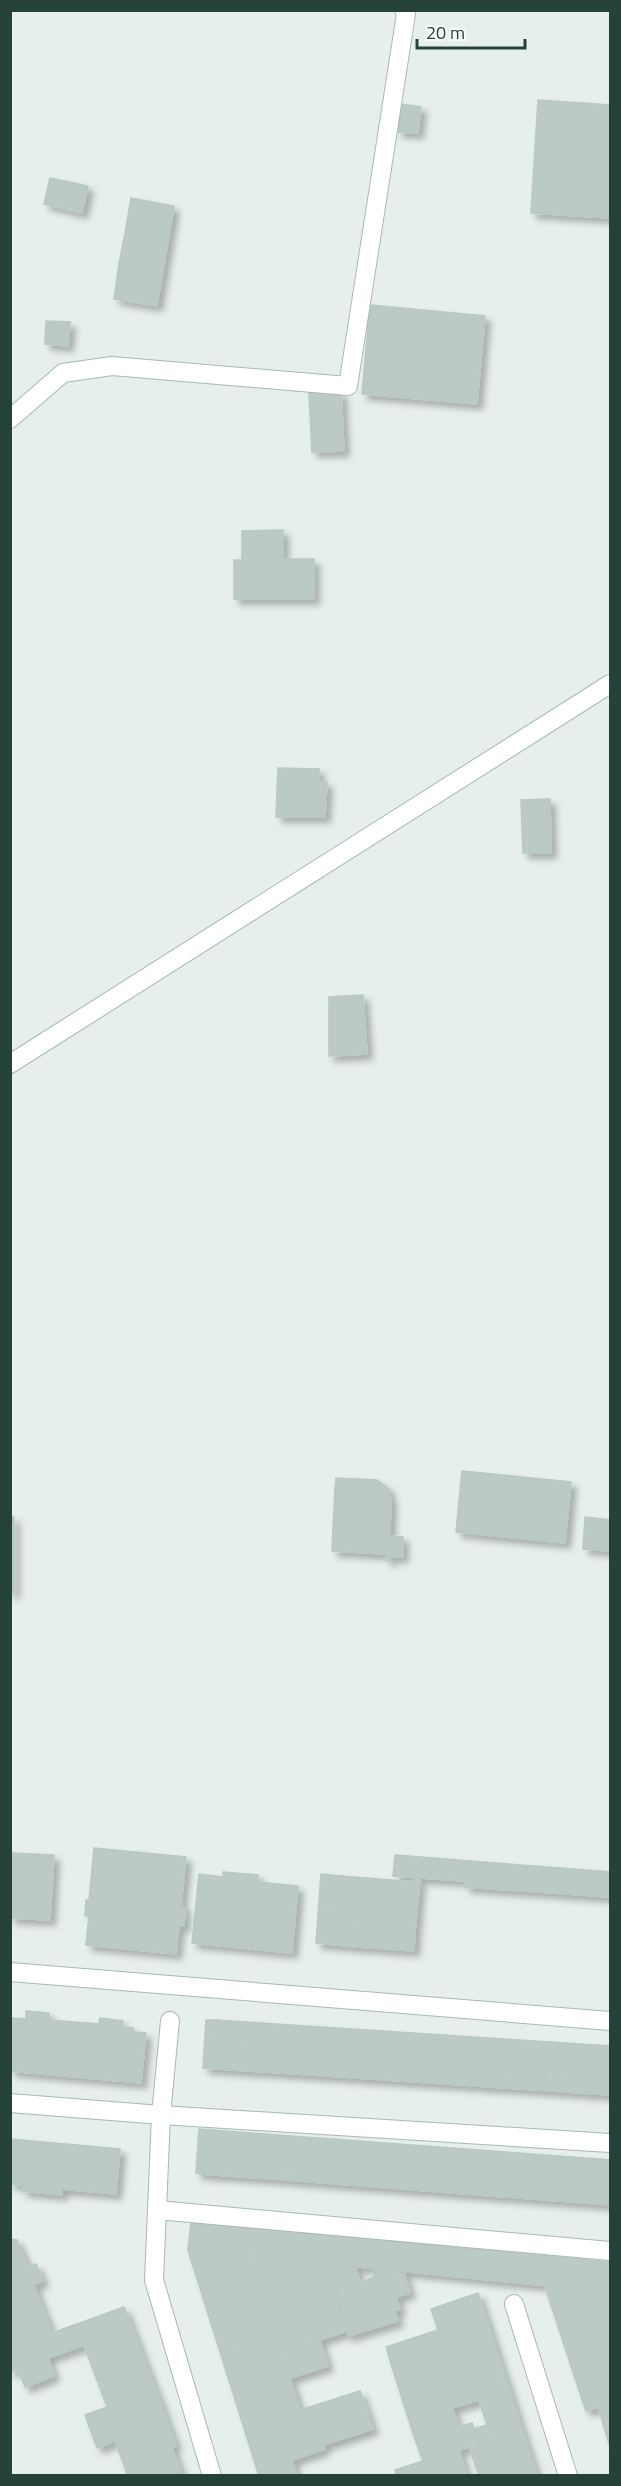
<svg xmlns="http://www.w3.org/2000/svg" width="621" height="2486" font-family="'Titillium Web',sans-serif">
<defs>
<filter id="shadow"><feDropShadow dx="5.5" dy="5.5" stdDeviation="3" flood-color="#0004"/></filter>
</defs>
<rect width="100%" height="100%" fill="#e6efeb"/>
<g fill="#bbcac4" stroke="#b8c9c2" stroke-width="1.5" filter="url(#shadow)">
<polygon points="538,100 610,105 610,218 531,213"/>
<polygon points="401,104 421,107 418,133 397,132"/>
<polygon points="50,178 88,186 82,213 44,204"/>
<polygon points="131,198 174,206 157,306 114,299 119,264 135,267 141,231 126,228"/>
<polygon points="126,228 141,231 135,267 119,264"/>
<polygon points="370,305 485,316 477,404 362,394"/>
<polygon points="46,321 70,322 68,346 45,344"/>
<polygon points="341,392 344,451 312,452 309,393"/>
<polygon points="283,530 283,559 314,559 314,599 234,599 234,560 242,560 242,531"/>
<polygon points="278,768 319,769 319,782 327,782 325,817 276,817"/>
<polygon points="550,799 551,853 523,853 521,800"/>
<polygon points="363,995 367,1054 329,1056 329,997"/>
<polygon points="462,1471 571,1482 565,1543 456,1532"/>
<polygon points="336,1478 377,1480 389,1489 389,1494 335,1489"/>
<polygon points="335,1489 389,1494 389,1498 391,1498 390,1531 333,1529"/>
<rect x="10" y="1517" width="4" height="76"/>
<polygon points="585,1517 610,1520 610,1551 583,1549"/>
<polygon points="333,1529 390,1531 390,1536 403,1537 403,1557 390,1557 390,1561 386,1561 387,1554 332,1551"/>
<polygon points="94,1848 186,1857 181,1906 185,1907 184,1926 179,1926 176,1954 86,1945 89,1916 85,1916 86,1900 89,1900"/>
<polygon points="10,1853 54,1855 50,1920 10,1918"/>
<polygon points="395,1855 610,1872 610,1897 465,1887 465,1881 393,1876"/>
<polygon points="223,1872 258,1875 252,1949 192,1943 199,1874 223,1877"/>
<polygon points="321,1874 330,1875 327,1926 359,1928 358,1947 316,1943"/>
<polygon points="330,1875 415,1882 415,1878 420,1878 415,1932 376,1929 375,1948 358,1947 359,1928 327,1926"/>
<polygon points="257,1882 298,1886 292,1953 252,1949"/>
<polygon points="376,1929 415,1932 414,1951 375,1948"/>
<polygon points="26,2011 49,2013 49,2020 99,2024 100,2018 123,2021 122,2027 133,2028 135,2032 146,2033 141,2083 10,2071 10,2022 13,2018 26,2019"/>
<polygon points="206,2020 217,2020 216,2046 275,2050 275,2058 284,2059 283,2073 203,2068"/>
<polygon points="217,2020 610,2046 610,2095 567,2092 568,2071 545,2069 545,2075 492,2071 491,2087 283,2073 284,2059 275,2058 275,2050 216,2046"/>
<polygon points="545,2069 568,2071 567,2092 491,2087 492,2071 545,2075"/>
<polygon points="199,2129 610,2160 610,2205 287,2180 290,2143 255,2141 255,2138 243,2137 242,2151 203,2148 202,2174 196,2173"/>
<polygon points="243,2137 255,2138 255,2141 290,2143 287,2180 202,2174 203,2148 242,2151"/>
<polygon points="10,2139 120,2149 116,2194 62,2189 62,2195 22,2191 23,2185 10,2184"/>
<polygon points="191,2222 610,2262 610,2292 188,2250"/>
<polygon points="10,2239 17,2240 28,2267 36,2264 43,2281 34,2285 52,2333 124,2307 158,2396 134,2405 120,2371 97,2380 84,2345 48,2358 54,2376 25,2387 18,2369 10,2372"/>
<polygon points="188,2250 260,2257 281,2326 267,2330 262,2313 232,2323 245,2364 320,2341 328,2366 290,2378 300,2410 360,2391 373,2429 323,2445 325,2449 292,2460 297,2476 259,2476"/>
<polygon points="260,2257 329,2265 337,2291 289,2306 294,2321 281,2326"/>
<polygon points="329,2265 356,2268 360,2282 375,2277 372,2269 404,2273 410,2293 396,2297 400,2309 395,2311 398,2321 348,2336"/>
<polygon points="545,2287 610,2292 610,2447 598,2407 586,2411"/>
<polygon points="334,2292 347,2331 302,2346 289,2306"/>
<polygon points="478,2293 537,2476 508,2476 496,2439 479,2444 474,2429 487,2425 479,2400 452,2408 457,2421 414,2436 397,2383 424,2375 434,2399 497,2379 483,2339 470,2343 466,2331 441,2339 431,2309"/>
<polygon points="262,2313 267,2330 294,2321 302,2346 245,2364 232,2323"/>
<polygon points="438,2330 441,2339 466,2331 470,2343 483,2339 497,2379 434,2399 424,2375 397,2383 386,2347"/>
<polygon points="449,2349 454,2364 429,2373 424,2357"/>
<polygon points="120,2371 134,2405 158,2396 164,2412 139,2421 160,2476 128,2476 115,2441 97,2448 85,2415 107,2407 97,2380"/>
<polygon points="164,2412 176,2446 172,2448 180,2469 160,2476 139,2421"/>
<polygon points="457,2421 459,2427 472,2423 479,2444 496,2439 508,2476 479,2476 469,2447 459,2450 467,2476 396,2476 395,2470 423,2461 414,2436"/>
<polygon points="180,2469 182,2476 163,2476"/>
</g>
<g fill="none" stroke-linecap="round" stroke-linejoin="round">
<defs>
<g id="minor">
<polyline points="10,419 63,373 112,366 348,386 406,14 404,10"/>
<polyline points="10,1064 610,684"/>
<polyline points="10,1972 610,2021"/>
<polyline points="170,2021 161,2115 154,2280 212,2476"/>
<polyline points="10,2103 161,2115 610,2143"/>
<polyline points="157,2210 610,2251"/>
<polyline points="514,2304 568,2476"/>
</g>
</defs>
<use href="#minor" stroke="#a8b8b2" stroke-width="20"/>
<use href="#minor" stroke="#fff" stroke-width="18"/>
</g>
<rect width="621" height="2486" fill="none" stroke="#24423a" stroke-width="24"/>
<path d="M417 39v9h108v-9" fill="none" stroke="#24423a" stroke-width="3"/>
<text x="426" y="39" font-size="18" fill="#24423a" stroke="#f7fbf9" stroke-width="4.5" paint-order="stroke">20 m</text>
</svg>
